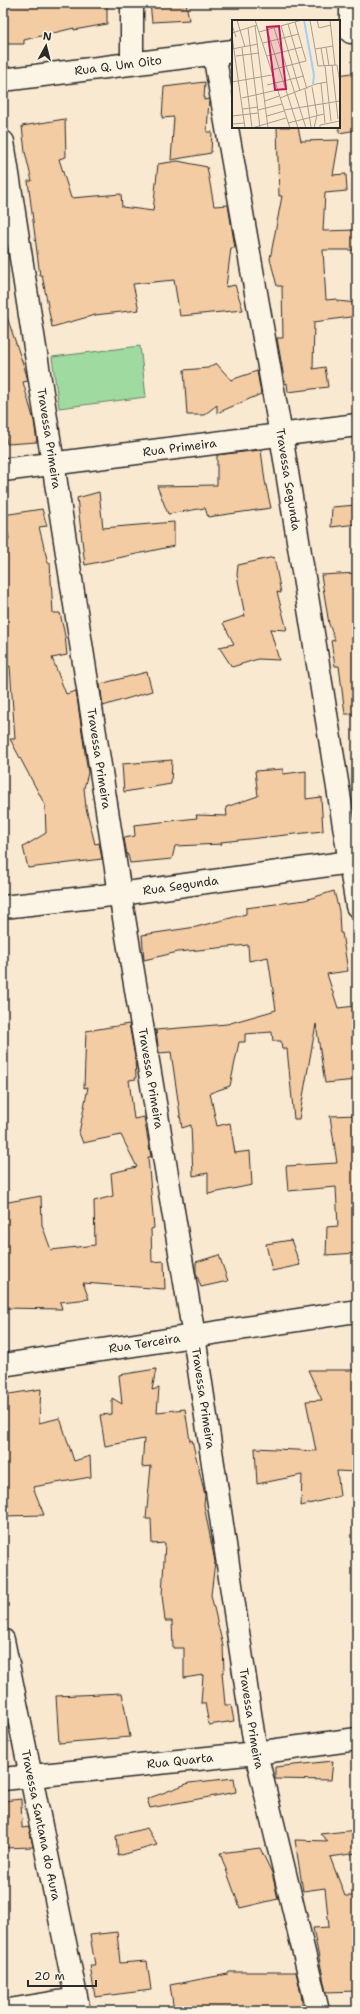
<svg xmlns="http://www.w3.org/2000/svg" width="360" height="2014" font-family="'Shantell Sans',sans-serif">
<rect width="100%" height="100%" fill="#fae9d1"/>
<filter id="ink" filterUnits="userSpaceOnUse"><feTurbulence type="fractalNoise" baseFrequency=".025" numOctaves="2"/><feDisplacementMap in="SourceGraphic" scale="8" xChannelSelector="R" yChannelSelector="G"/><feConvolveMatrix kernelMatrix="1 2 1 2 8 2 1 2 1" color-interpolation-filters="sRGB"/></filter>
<g filter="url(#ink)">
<polygon fill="#9fdaa1" stroke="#658266" points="140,346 146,397 59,408 52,357"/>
<g fill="#f4cca3" stroke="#2b2b2b">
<polygon points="3,3 60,3 61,7 107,5 107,24 74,30 74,28 24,40 24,44 3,44"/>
<polygon points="150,3 186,3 189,20 152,22"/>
<polygon points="357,72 357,130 339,133 339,75"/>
<polygon points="205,82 204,100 209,99 207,132 212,132 211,153 171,160 174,117 162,118 164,87"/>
<polygon points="65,119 66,157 59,159 71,198 121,194 122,207 153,211 158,164 178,161 207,167 214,206 228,205 235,248 231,248 226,287 235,285 243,310 180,316 174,280 133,284 139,310 95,315 52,327 42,275 40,276 28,181 32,181 25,152 22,126"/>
<polygon points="277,127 298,127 301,141 339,140 333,175 346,174 347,191 325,193 323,231 357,230 357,250 323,250 326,300 337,299 337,301 357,303 357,316 314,322 313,369 325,367 328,387 288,392 287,383 285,384 277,338 283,338 282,286 277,286 270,259 282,196 279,196"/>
<polygon points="3,314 6,314 26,373 28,381 23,382 34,421 37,442 7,444 3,423"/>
<polygon points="216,363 231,380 257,371 261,394 217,413 217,405 204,415 187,415 184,370 208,368"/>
<polygon points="261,450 265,481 271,508 208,517 205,508 168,514 157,486 217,485 217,455"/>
<polygon points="99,492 103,528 174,522 174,546 85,565 77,498"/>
<polygon points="357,505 357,524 331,527 332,507"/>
<polygon points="42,509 47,526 39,527 48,563 50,563 53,613 60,613 65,636 67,655 52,658 66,694 76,691 88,773 84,788 86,808 95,844 99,843 102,859 28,868 23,847 46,833 45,805 10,739 15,739 10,666 4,667 6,635 3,635 3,540 9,539 7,529 3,530 3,515"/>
<polygon points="274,557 281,593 277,592 287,630 270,629 279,660 258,659 232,667 219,647 234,644 223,623 245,616 237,575 238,565"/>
<polygon points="357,573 357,714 345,714 339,666 335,666 331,641 335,640 329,624 321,575"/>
<polygon points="147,672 152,691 103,706 100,684"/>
<polygon points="172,760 171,784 124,792 122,764"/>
<polygon points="283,769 283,774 306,771 306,799 321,797 323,831 221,842 222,844 175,846 172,859 130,863 128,855 127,855 124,838 135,836 134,825 197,818 196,815 227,816 226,807 258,796 255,771"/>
<polygon points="334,891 339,911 340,933 342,933 348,971 327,974 338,1008 356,1006 354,1026 357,1025 357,1080 325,1083 316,1024 299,1119 294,1119 287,1049 282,1049 281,1041 273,1041 272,1032 245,1034 245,1042 239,1042 230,1086 210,1093 217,1126 230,1123 235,1153 250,1151 252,1185 208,1194 208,1173 193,1176 191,1125 182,1128 171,1052 159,1053 156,1030 227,1024 276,1010 268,957 249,961 248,945 178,952 144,960 142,935 196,927 246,914 246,908 305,900"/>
<polygon points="129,1024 135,1057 136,1079 129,1080 134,1119 144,1117 151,1157 148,1157 154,1228 151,1229 152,1262 164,1261 165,1289 83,1283 89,1299 60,1302 62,1309 3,1308 3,1203 41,1196 42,1225 51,1250 95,1245 94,1201 113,1196 111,1173 137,1167 121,1135 83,1143 79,1133 88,1087 84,1088 86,1031"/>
<polygon points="357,1115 357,1253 326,1255 327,1227 338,1226 336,1187 288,1191 286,1166 337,1163 330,1116"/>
<polygon points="291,1240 300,1265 272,1271 266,1244"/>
<polygon points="219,1255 228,1281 201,1287 196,1273 196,1262"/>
<polygon points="156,1369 152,1390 159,1388 157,1412 185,1409 190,1441 192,1440 205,1495 204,1505 215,1562 211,1595 223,1646 224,1672 222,1672 225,1705 231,1705 234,1721 209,1725 205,1703 201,1703 203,1675 184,1678 184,1648 173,1648 172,1621 165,1621 162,1595 165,1543 152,1544 151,1519 146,1519 151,1466 142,1467 144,1439 105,1446 100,1415 112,1414 112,1398 122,1404 119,1375"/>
<polygon points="308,1370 357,1370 357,1472 337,1471 340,1496 301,1506 302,1475 257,1484 255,1448 316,1451 306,1401 322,1400"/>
<polygon points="41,1389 39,1423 60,1418 74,1461 90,1456 91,1477 33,1487 44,1515 3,1516 3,1395"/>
<polygon points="122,1693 130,1737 59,1743 56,1696"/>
<polygon points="333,1761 331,1780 275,1779 275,1767"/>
<polygon points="234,1778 236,1792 150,1808 147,1799 189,1783"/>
<polygon points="21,1799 22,1828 29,1827 33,1847 3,1848 3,1801"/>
<polygon points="147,1828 157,1845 118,1856 116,1836"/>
<polygon points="357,1830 357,1853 330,1857 345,1896 357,1896 357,1991 326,1992 313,1928 329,1927 325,1888 303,1891 295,1840 328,1841 320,1834"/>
<polygon points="260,1848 272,1873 278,1899 240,1908 220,1853"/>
<polygon points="117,1932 120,1963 147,1961 151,1990 95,1997 90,1965 95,1965 90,1935"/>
<polygon points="229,1972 296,1972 302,1999 302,2011 174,2011 170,1985 228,1974"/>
</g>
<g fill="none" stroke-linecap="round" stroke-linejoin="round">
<defs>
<g id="minor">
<polyline points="351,32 351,3"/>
<path id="s1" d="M214,54L281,435L357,906"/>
<polyline points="132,63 132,3"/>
<path id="s2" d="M3,80L233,51"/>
<path id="s3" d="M3,142L120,894L194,1336L256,1753L318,2011"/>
<path id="s4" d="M3,470L357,425"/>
<path id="s5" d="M3,907L120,894L357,861"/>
<path id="s6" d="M3,1365L357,1311"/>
<path id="s7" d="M3,1640L79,2011"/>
<path id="s8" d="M3,1779L256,1753L357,1739"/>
<polyline points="3,2011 76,1999"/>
</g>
</defs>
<use href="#minor" stroke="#2b2b2b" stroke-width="25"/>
<use href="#minor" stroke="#fcf5e5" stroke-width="22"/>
</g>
</g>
<g text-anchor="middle" stroke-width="4" stroke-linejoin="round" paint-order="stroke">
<g font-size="12" fill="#2b2b2b" stroke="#fcf5e5">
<text dy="4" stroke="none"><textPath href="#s2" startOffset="116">Rua Q. Um Oito</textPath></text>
<text dy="4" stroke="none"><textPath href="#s3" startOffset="300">Travessa Primeira</textPath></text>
<text dy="4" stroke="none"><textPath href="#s4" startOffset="178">Rua Primeira</textPath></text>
<text dy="4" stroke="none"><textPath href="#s1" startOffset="432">Travessa Segunda</textPath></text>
<text dy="4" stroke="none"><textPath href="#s3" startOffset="624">Travessa Primeira</textPath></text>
<text dy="4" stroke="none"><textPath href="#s5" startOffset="179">Rua Segunda</textPath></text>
<text dy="4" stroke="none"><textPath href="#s3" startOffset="948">Travessa Primeira</textPath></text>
<text dy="4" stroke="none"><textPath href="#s6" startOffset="143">Rua Terceira</textPath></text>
<text dy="4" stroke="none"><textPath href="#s3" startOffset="1272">Travessa Primeira</textPath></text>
<text dy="4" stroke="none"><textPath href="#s3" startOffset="1596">Travessa Primeira</textPath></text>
<text dy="4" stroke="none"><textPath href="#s8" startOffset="178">Rua Quarta</textPath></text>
<text dy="4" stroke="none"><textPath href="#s7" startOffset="189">Travessa Santana do Aura</textPath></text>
</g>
</g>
<g transform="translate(232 20)">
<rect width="108" height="108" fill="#fae9d1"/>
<path fill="none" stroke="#a1cdfb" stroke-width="2" d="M72,0L82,55L81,64"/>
<path fill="none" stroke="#a79d8f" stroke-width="1" d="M5,0L13,27M23,0L58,108M78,0L86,46L105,45L108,63M85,0L87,8L99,5M98,0L103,45M56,4L75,69M0,5L4,17M23,6L36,108M49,6L68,71M16,8L28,108M42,8L74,108M35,10L66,108M27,12L70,0M0,13L25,5M0,16L13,108M31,23L67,14M94,27L97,46M10,28L20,108M89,28L92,46M0,29L26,24M83,29L101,26M4,36L27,33M35,36L70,27M100,45L106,99M93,46L99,101M39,50L74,41L63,2M0,62L40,55M89,63L93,103M35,65L72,56M80,67L85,95L82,108M73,69L79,107M10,78L45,70M48,78L84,64L95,62M33,81L47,76M11,89L26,87M26,90L50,84M52,90L108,81M0,96L26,93M35,96L52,91M56,103L92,94M0,104L13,103M20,108L54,98M88,108V105L108,101"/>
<path fill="#c2185b" fill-opacity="0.15" stroke="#c2185b" stroke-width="2" d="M47,6L54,69L43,70L35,7Z"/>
<rect width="108" height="108" fill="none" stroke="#2b2b2b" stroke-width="2"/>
</g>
<rect width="360" height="2014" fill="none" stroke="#fcf5e5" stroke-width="16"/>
<rect x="8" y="8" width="344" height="1998" fill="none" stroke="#2b2b2b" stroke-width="1.5" filter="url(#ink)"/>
<g transform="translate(46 46) rotate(7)" stroke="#fcf5e5" stroke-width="3" paint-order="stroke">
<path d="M0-3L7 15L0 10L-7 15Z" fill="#2b2b2b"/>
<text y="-6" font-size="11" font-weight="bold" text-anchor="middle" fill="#2b2b2b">N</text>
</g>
<path d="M28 1980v6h68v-6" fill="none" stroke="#2b2b2b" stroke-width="2"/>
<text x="34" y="1980" font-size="12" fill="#2b2b2b" stroke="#fcf5e5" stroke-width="3" paint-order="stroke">20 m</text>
</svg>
